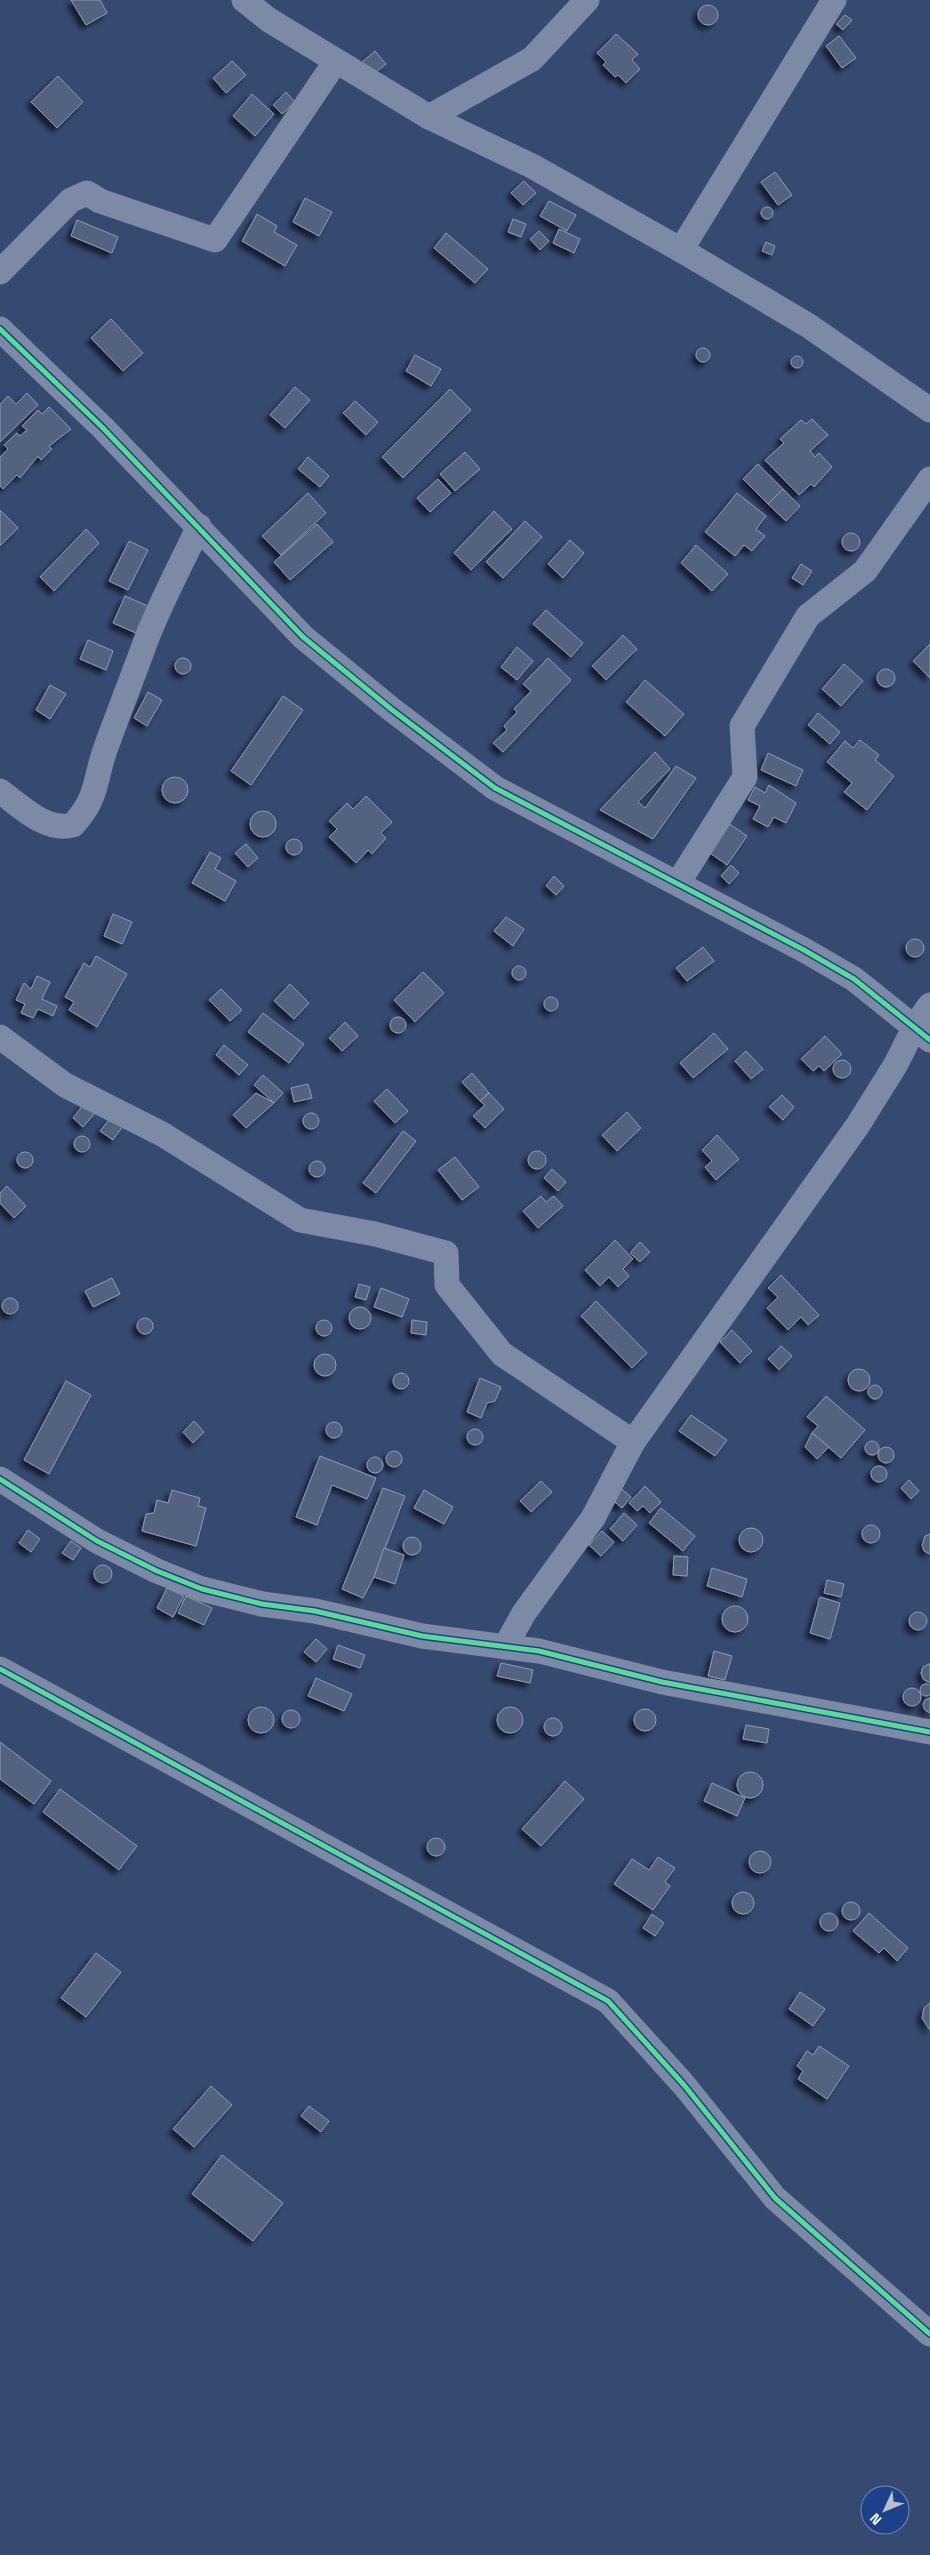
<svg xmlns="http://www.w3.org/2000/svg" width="930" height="2555" font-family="'Space Grotesk',sans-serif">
<defs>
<filter id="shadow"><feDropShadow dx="-4.5" dy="4.5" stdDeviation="2.5" flood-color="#0009"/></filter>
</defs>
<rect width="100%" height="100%" fill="#364970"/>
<g fill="#526281" stroke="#919cb3" filter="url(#shadow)">
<polygon points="71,0 100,0 107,13 86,25"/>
<circle cx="708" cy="15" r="10"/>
<polygon points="845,15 852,20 843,30 836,24"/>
<polygon points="616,34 638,54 632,60 640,69 626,83 618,75 615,77 603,65 606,62 597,53"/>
<polygon points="839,36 856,58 842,68 826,46"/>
<polygon points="375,51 386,64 374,74 362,62"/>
<polygon points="232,61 246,75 226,93 213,78"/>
<polygon points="58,76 83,102 57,128 31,102"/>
<polygon points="286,92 295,102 282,114 273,105"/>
<polygon points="252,94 274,114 255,136 233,116"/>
<polygon points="775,172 792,195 778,205 761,182"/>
<polygon points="524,181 536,193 523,205 511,193"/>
<polygon points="305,198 332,212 319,236 293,222"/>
<polygon points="549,201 576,215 567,231 540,216"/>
<circle cx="767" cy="213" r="6"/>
<polygon points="257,214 277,226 274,232 297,245 285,266 242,241"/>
<polygon points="513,219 526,224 521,237 508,232"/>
<polygon points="77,220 118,237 112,253 71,236"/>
<polygon points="559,229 580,239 574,253 553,243"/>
<polygon points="539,231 549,241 540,250 530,239"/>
<polygon points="446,233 488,269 475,283 434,248"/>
<polygon points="766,242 775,246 772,255 762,251"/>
<polygon points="111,319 143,353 123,371 91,338"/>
<circle cx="703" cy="355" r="7"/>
<polygon points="415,355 441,369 431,386 406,371"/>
<circle cx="797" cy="362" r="6"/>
<polygon points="295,387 310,400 285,428 270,415"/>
<polygon points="450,389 471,410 403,478 382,457"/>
<polygon points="27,393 38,405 0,442 0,404 8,396 16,404"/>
<polygon points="355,401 378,422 366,435 343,413"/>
<polygon points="49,407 71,429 49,446 52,449 41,460 38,456 20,478 17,475 3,489 0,486 0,457 8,449 4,445 17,433 20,436 27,430 22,426 38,410 42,414"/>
<polygon points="812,419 828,435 810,451 815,457 819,453 832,467 814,487 811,484 799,495 765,460 784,443 780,439 801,420 806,424"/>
<polygon points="465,452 480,469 455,491 440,474"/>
<polygon points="308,457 329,476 320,487 298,469"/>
<polygon points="758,464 783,489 768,504 743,479"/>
<polygon points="438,479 451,493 430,512 417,498"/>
<polygon points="783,489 800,506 786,521 768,504"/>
<polygon points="308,493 326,513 281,555 262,536"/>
<polygon points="737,493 766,516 756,529 765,536 752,551 744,545 735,556 705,532"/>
<polygon points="0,510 18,528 0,546"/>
<polygon points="494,511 512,529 471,570 454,553"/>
<polygon points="525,521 542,537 503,578 486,562"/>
<polygon points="317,524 333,542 290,580 274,562"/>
<polygon points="86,529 99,543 54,591 40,577"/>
<circle cx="851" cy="542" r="9"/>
<polygon points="570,540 584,553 563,578 548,564"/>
<polygon points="129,541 148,550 128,590 109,581"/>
<polygon points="696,545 728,574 712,591 681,563"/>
<polygon points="801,564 812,571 803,585 792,578"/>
<polygon points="125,596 148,606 136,633 113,623"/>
<polygon points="546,610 583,643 571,657 533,624"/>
<polygon points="623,635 637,649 606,680 592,666"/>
<polygon points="88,640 113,651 106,670 80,659"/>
<polygon points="930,644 930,678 913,661"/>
<polygon points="517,647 533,661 517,680 501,667"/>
<circle cx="183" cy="666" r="8"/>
<polygon points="548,658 571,680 503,752 493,743 507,730 504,726 517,712 514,709 531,691 523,684"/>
<polygon points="844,664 863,681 841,706 822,689"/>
<circle cx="886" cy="678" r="9"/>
<polygon points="645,680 684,714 665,736 626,702"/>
<polygon points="50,685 66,694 50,719 36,710"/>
<polygon points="148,692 162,700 147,726 134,718"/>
<polygon points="283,696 303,710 251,785 231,771"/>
<polygon points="818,713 840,732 830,744 808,725"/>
<polygon points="860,740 879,755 875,760 894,776 867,810 844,792 852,783 827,762 845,741 853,748"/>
<polygon points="655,752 670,769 638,802 645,808 676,766 696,778 653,839 600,810"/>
<polygon points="768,753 803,770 796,786 761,770"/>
<circle cx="175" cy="790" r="13"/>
<polygon points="769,785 796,803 786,823 774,817 768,827 753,819 760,806 748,800 755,787 765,793"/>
<polygon points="366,796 392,822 381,833 386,838 372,854 368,850 356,863 329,837 337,829 329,821 347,803 353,809"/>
<circle cx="263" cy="824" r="13"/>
<polygon points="730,824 747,836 727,865 710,853"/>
<circle cx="294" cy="847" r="8"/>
<polygon points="246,844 258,858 248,867 235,853"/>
<polygon points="210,852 221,858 215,869 236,881 225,901 192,883"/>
<polygon points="731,865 739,873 729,884 721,876"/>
<polygon points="554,876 564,886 556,895 546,886"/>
<polygon points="113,914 132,922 122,944 104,936"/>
<polygon points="506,917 524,929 513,946 494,931"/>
<circle cx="915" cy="948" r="9"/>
<polygon points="703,947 714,961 687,981 676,968"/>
<polygon points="96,956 127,974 97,1027 69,1010 74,1002 65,997 84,963 90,967"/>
<circle cx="519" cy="973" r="7"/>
<polygon points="423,972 444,993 415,1022 394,1000"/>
<polygon points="37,976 50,982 42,999 57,1006 53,1016 38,1009 33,1018 21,1013 25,1004 16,1000 24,983 31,989"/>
<polygon points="290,984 309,1003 294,1019 274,1001"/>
<polygon points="221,989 242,1010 230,1021 209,1000"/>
<circle cx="551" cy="1004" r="7"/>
<polygon points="263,1013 304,1044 289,1063 248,1032"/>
<circle cx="398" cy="1025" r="8"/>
<polygon points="345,1022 358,1036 342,1051 329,1038"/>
<polygon points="714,1033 728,1049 693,1078 680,1063"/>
<polygon points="825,1036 842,1054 824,1071 819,1066 813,1071 801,1059"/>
<polygon points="224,1045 248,1065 239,1075 216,1055"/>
<polygon points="746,1051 763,1069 751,1079 735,1061"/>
<circle cx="842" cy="1069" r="9"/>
<polygon points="472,1073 489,1093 480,1101 462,1082"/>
<polygon points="263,1075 283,1093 274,1103 254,1085"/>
<polygon points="308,1084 312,1098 294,1102 291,1088"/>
<polygon points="387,1089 408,1111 395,1123 374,1101"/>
<polygon points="256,1093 274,1103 246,1128 233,1115"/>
<polygon points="489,1093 504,1109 485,1128 473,1116 485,1105 480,1101"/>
<polygon points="782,1095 794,1107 783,1120 769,1107"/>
<polygon points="84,1104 95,1113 83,1127 73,1118"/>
<polygon points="627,1112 641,1128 617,1151 602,1135"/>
<circle cx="311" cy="1121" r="8"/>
<polygon points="111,1117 123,1126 113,1140 100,1131"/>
<polygon points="403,1131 416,1141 376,1193 363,1183"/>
<polygon points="717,1135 739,1159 716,1180 705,1167 712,1161 702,1150"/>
<circle cx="82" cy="1144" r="8"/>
<circle cx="537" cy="1160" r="9"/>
<circle cx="25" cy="1160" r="8"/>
<polygon points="455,1157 479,1187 462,1200 438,1170"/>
<circle cx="317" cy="1169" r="8"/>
<polygon points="552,1169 566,1182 558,1191 544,1178"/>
<polygon points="7,1186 26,1206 14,1218 0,1203 0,1193"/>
<polygon points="541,1196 546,1202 554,1196 563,1206 538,1228 523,1211"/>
<polygon points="615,1240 633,1259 623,1269 629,1276 618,1287 609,1277 600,1286 585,1270"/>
<polygon points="640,1242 650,1252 640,1262 630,1253"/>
<polygon points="781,1275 819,1315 808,1325 801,1317 788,1330 767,1308 778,1297 768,1288"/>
<polygon points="112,1278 120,1294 93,1307 85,1291"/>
<polygon points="359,1284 370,1287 366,1300 355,1297"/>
<polygon points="381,1288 409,1299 402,1317 374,1307"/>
<circle cx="10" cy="1306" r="8"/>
<polygon points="596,1301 647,1353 632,1368 581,1316"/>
<circle cx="360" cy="1318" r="11"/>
<circle cx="145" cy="1326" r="8"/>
<circle cx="324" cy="1328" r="8"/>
<polygon points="412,1320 427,1322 426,1335 411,1333"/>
<polygon points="732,1330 752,1351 740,1363 720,1342"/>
<polygon points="781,1346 792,1356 779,1370 768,1359"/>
<circle cx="325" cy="1365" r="11"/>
<circle cx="859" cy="1380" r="11"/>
<circle cx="401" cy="1381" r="8"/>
<polygon points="480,1378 501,1387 495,1401 487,1403 481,1418 467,1412"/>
<polygon points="66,1381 91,1395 49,1474 24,1460"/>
<circle cx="875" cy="1392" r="7"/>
<polygon points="826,1396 865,1430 841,1458 812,1433 818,1426 807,1417"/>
<polygon points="691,1415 727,1440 715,1456 679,1431"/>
<polygon points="194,1421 204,1432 193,1443 183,1432"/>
<circle cx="334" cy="1430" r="8"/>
<circle cx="475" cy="1437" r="8"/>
<polygon points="812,1433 829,1447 817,1459 805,1447"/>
<circle cx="872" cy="1448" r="7"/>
<circle cx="886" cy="1455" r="8"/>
<circle cx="394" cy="1459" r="8"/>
<polygon points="320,1456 376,1478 367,1499 332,1485 317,1525 296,1517"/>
<circle cx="375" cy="1465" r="8"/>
<circle cx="879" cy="1474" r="8"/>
<polygon points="909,1480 919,1491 911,1499 901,1488"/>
<polygon points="541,1481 552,1492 531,1512 520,1501"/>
<polygon points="645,1486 661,1502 650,1513 643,1506 637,1511 629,1503"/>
<polygon points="383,1488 405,1496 374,1577 363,1598 342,1589"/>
<polygon points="620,1488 631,1497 622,1508 611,1499"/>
<polygon points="172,1490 200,1498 198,1506 206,1508 196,1546 142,1531 146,1514 154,1513 157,1500 168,1503"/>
<polygon points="424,1490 453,1507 444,1524 414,1508"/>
<polygon points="661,1508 695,1536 683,1551 649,1523"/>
<polygon points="624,1513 637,1525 623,1541 610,1529"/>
<circle cx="871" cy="1534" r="9"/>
<circle cx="751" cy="1540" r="12"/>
<polygon points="28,1530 40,1539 31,1552 19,1543"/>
<polygon points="602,1531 614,1542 601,1556 589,1545"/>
<polygon points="930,1534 930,1554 924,1551 922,1545 925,1536"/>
<circle cx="412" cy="1546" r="9"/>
<polygon points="71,1541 81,1548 73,1560 62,1553"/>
<polygon points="384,1548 404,1555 395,1584 374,1577"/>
<polygon points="674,1556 688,1557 687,1576 673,1575"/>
<circle cx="103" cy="1574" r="9"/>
<polygon points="712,1568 747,1579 742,1597 707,1586"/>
<polygon points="827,1580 844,1584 841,1597 824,1593"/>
<polygon points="167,1588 184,1596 173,1617 157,1608"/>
<polygon points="186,1596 212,1608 204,1625 178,1613"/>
<polygon points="820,1597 840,1603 830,1639 810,1633"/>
<circle cx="735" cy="1619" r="13"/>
<circle cx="918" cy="1621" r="9"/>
<polygon points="316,1639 327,1649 316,1662 304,1652"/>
<polygon points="338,1645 365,1655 360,1668 333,1659"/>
<polygon points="714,1651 732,1656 725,1680 708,1676"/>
<polygon points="501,1663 533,1670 530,1683 497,1676"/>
<polygon points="929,1664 930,1664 930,1683 923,1679 921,1673 923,1667"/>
<polygon points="316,1678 352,1694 344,1711 308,1696"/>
<circle cx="926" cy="1690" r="6"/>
<circle cx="912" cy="1697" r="9"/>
<polygon points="930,1698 930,1713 925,1710 923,1705 925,1700"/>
<circle cx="261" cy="1720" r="13"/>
<circle cx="510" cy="1720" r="13"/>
<circle cx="645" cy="1720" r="11"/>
<circle cx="291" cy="1719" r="9"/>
<circle cx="553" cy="1727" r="9"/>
<polygon points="746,1725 769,1729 767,1743 743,1739"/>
<polygon points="0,1742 51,1781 34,1804 0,1779"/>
<circle cx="750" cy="1785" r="13"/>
<polygon points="565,1781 584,1799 541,1846 522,1829"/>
<polygon points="712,1783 745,1798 737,1816 704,1801"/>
<polygon points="60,1789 137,1846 119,1870 43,1812"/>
<circle cx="436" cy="1847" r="9"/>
<circle cx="760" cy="1862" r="11"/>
<polygon points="658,1857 675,1868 665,1882 670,1886 653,1910 614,1884 632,1859 649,1870"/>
<circle cx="743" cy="1903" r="11"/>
<circle cx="851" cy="1911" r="9"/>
<circle cx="829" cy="1922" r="9"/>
<polygon points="869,1913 908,1948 897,1961 884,1948 879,1953 853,1931"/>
<polygon points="652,1914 664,1923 655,1936 643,1928"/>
<polygon points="96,1953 121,1972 86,2017 61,1998"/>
<polygon points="800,1992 825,2009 813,2026 789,2009"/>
<polygon points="930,2003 930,2030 922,2018 924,2008"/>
<polygon points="819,2046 849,2066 827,2099 798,2079 803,2071 797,2066 807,2051 813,2055"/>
<polygon points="211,2086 232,2105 194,2147 173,2129"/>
<polygon points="309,2106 329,2121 321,2132 301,2116"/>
<polygon points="222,2155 283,2203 253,2241 192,2194"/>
</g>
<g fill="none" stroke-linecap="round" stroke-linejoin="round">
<g stroke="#7d8aa6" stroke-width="25">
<polyline points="244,0 269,20 429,117 532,166 681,250 809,326 930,410"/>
<polyline points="429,117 532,59 587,0"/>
<polyline points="681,250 834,0"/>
<polyline points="0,272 71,200 87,193 100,201 215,240 336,61"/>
<polyline points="0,329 103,428 303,637 391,709 495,788 804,950 854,979 930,1040"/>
<path d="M0,791C20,806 46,832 73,825C98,798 94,782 105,750C118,714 132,679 145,643C160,603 181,565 199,526"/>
<polyline points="678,883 745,777 742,726 808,616 865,571 930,479"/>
<polyline points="0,1037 65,1085 162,1134 300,1220 375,1234 446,1253 447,1285 502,1354 633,1442"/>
<polyline points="0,1479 97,1541 157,1571 202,1589 262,1604 315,1611 422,1636 539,1651 662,1682 930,1732"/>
<polyline points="505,1647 524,1613 593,1518 633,1442 858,1125 896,1064 914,1028 930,1005"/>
<polyline points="0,1669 608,2001 684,2085 775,2198 930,2334"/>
</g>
<defs>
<g id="cycleway">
<polyline points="0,329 103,428 303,637 391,709 495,788 804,950 854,979 930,1040"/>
<polyline points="0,1479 97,1541 157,1571 202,1589 262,1604 315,1611 422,1636 539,1651 662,1682 930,1732"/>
<polyline points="0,1669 608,2001 684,2085 775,2198 930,2334"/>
</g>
</defs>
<use href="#cycleway" stroke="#1d4189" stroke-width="8"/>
<use href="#cycleway" stroke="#5adb95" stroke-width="5"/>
</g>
<g transform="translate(885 2510) rotate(226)"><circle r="24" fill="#1d4189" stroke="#778db8"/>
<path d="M0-4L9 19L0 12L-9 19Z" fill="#b9bfcd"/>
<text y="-8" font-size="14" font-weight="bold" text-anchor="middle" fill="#ffffff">N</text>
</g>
</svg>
